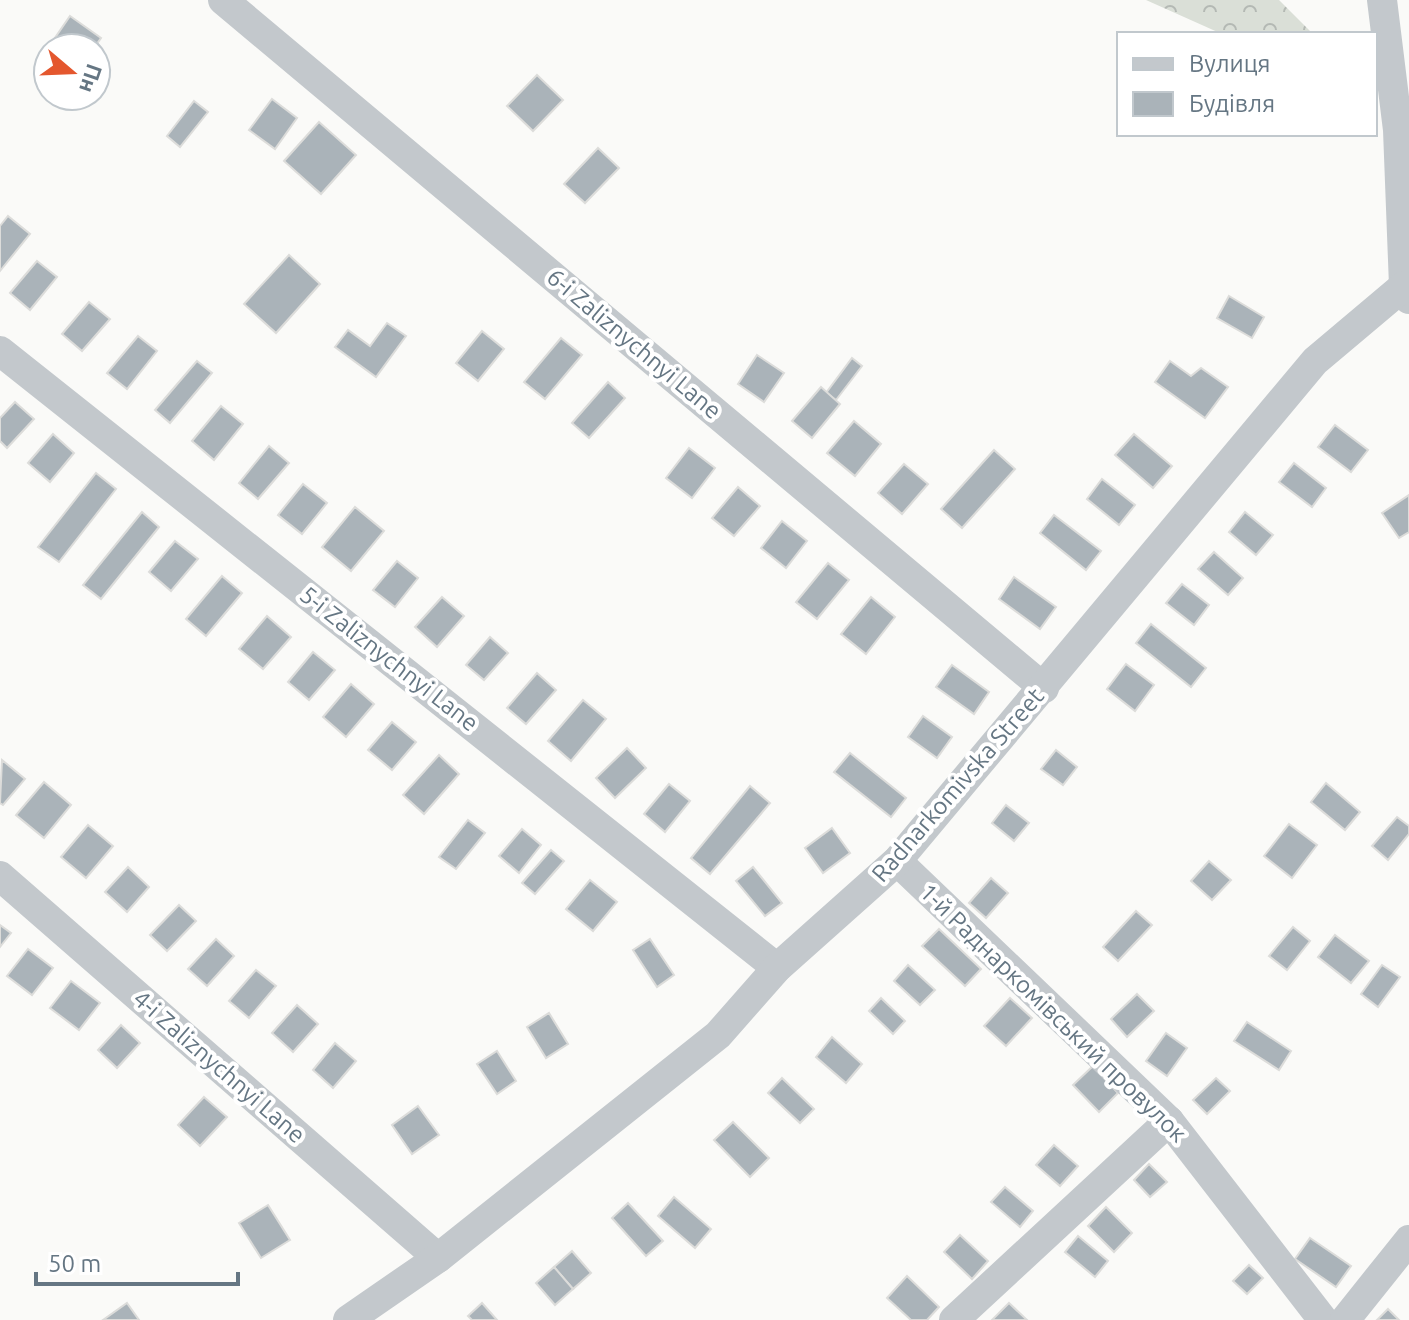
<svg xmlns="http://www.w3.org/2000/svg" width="1409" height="1320" font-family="Ubuntu,sans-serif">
<defs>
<pattern id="forest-crowns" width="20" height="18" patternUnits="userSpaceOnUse" patternTransform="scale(2)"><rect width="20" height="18" fill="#dadfd7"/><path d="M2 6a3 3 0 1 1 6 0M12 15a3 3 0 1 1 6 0" fill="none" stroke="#b4b9b4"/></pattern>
</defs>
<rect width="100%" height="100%" fill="#fafaf8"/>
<polygon fill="url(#forest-crowns)" points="1146,0 1279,0 1313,34 1222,34"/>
<g fill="#aab3b9" stroke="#dcdcda" stroke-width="2">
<polygon points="70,16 101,38 94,48 48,48"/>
<polygon points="537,75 563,100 533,131 507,106"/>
<polygon points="272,99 297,118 275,149 249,130"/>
<polygon points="194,101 208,112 180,147 167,136"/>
<polygon points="319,122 356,155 321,194 284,161"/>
<polygon points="598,148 619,168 585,203 564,184"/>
<polygon points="8,216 30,234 0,271 0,226"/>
<polygon points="289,255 320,284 276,333 244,304"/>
<polygon points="37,261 57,277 30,310 10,293"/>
<polygon points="1229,296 1264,317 1252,338 1217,318"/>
<polygon points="89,302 110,319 82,351 62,334"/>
<polygon points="387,323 406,336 376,377 335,347 348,330 370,346"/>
<polygon points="482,331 504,349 478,381 456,363"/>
<polygon points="138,336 157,351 127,389 107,373"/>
<polygon points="561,338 582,355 545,399 524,382"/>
<polygon points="757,355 784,373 764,402 738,384"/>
<polygon points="852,358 862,366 836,400 826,393"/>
<polygon points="197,361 212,373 170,423 155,410"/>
<polygon points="1170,361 1191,376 1201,368 1228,387 1205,418 1155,382"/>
<polygon points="608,382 625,398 589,438 572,423"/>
<polygon points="821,387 840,404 812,438 792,421"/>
<polygon points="15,402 34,419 7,448 0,441 0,418"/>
<polygon points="221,406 243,424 214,460 192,441"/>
<polygon points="854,421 881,444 855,476 827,453"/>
<polygon points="1335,425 1368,450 1351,472 1318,447"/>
<polygon points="53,434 74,453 50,482 28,463"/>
<polygon points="1134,434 1172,466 1153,488 1115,455"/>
<polygon points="269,446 289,463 258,499 239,483"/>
<polygon points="689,448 715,468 692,498 666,478"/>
<polygon points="994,450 1015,469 962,528 941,509"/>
<polygon points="1294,463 1326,488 1312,507 1279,482"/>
<polygon points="904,464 928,484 902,514 878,493"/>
<polygon points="96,473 116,489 59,562 38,547"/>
<polygon points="1102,479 1135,505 1119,525 1087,499"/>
<polygon points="303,484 327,503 302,534 278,515"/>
<polygon points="738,487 760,506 734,536 712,518"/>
<polygon points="1409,495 1409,532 1399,538 1382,513"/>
<polygon points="355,507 384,531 351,571 322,547"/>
<polygon points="142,512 159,527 101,599 83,585"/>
<polygon points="1245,512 1273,535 1256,555 1229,532"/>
<polygon points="1054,515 1101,551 1086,570 1040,533"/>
<polygon points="782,521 807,541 786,568 761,548"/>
<polygon points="175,541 198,559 171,591 149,572"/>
<polygon points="1214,552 1243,578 1228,595 1198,569"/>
<polygon points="397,561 418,578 395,607 373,590"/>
<polygon points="828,563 849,580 817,619 796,602"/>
<polygon points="222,576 242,593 206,636 186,619"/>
<polygon points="1014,577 1056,607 1040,629 999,599"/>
<polygon points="1182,584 1209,605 1194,625 1166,603"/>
<polygon points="442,597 464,616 437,647 415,627"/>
<polygon points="871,597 895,617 866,654 841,634"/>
<polygon points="267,616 291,637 263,669 239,649"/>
<polygon points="1151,624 1206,668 1191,687 1136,643"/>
<polygon points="490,637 508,653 484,680 466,665"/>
<polygon points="313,652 335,670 309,700 288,682"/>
<polygon points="1126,664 1154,685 1135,711 1107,689"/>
<polygon points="952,665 989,692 974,714 936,687"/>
<polygon points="537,673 556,690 526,724 507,708"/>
<polygon points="351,684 374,704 346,737 323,717"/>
<polygon points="583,700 606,719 571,761 548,741"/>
<polygon points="923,716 952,737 937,758 908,737"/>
<polygon points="392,722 416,742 392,770 368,750"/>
<polygon points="627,748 646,768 615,798 596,778"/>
<polygon points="1056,750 1077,767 1063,785 1041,769"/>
<polygon points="850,753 906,798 891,817 834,772"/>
<polygon points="439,755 459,774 424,814 403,795"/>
<polygon points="2,760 25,779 3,805 0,803"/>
<polygon points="44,782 71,805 44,838 16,815"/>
<polygon points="1326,783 1360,812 1345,830 1311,802"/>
<polygon points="669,784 690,801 665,832 644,814"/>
<polygon points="750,786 770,803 710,874 691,858"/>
<polygon points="1006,805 1029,823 1014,841 992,823"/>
<polygon points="1397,817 1409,826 1409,834 1388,860 1372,846"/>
<polygon points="468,820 485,833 456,869 439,857"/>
<polygon points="1289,824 1317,845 1292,878 1264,856"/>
<polygon points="88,825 113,846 86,878 61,857"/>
<polygon points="832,828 850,853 823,873 805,848"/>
<polygon points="522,829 541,845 519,873 499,856"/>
<polygon points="551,850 564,861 535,894 522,883"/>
<polygon points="1209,861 1231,880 1212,900 1191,881"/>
<polygon points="128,867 149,887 127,912 105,892"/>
<polygon points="753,867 782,903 765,916 736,881"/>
<polygon points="991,878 1008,893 986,918 969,903"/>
<polygon points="590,880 617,902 593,931 566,909"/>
<polygon points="179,905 196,921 167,951 150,935"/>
<polygon points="1136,911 1152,925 1118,961 1103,947"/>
<polygon points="0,925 11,933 0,947"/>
<polygon points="1293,927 1310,941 1287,970 1269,956"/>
<polygon points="939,929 981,969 965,986 922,946"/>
<polygon points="1335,935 1369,961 1351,983 1318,957"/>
<polygon points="216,939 234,956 207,986 188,969"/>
<polygon points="650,939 674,975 657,987 633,950"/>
<polygon points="28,949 53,968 32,995 7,976"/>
<polygon points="908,965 935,990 920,1005 894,981"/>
<polygon points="1382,965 1400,977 1378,1007 1361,994"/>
<polygon points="256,970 276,986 249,1018 229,1001"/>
<polygon points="71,981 100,1003 79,1030 50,1008"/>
<polygon points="1137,994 1154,1011 1127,1037 1111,1019"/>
<polygon points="881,998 905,1021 893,1034 869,1011"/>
<polygon points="1010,998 1032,1018 1006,1046 984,1026"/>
<polygon points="297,1005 318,1024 293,1052 272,1033"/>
<polygon points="549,1013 568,1044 546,1058 527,1027"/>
<polygon points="1247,1022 1291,1051 1279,1070 1234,1041"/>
<polygon points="121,1025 140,1043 117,1068 98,1050"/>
<polygon points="1166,1033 1187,1048 1167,1076 1146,1061"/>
<polygon points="832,1037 862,1064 846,1083 816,1057"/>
<polygon points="335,1043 356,1061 333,1088 313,1070"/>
<polygon points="497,1051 516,1081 497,1094 477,1064"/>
<polygon points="1093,1066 1118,1093 1099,1112 1073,1085"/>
<polygon points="782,1078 814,1109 800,1123 768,1093"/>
<polygon points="1216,1078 1230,1091 1207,1114 1193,1100"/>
<polygon points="204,1097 227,1117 200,1146 178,1125"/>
<polygon points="418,1106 439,1135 412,1154 392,1125"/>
<polygon points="733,1122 769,1158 750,1177 714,1140"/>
<polygon points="1054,1145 1078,1166 1060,1186 1036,1165"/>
<polygon points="1149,1164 1167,1182 1150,1197 1134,1180"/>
<polygon points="1005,1187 1033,1211 1020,1227 991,1202"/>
<polygon points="674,1197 711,1229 695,1248 658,1216"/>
<polygon points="628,1203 663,1241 646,1256 612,1218"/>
<polygon points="268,1205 290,1240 261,1258 239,1223"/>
<polygon points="1106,1207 1132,1233 1114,1252 1088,1226"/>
<polygon points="960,1235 988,1261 972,1279 944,1252"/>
<polygon points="1078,1236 1108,1261 1095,1277 1065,1252"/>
<polygon points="1310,1238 1351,1266 1336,1287 1295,1259"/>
<polygon points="572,1251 591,1273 573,1289 554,1267"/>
<polygon points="1249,1265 1263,1278 1247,1294 1233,1281"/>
<polygon points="554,1267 573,1289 555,1305 536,1283"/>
<polygon points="907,1276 939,1307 927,1320 911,1320 887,1298"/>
<polygon points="127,1303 139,1320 103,1320"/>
<polygon points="482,1303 497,1320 472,1320 468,1316"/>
<polygon points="1009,1303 1027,1320 992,1320"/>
<polygon points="1388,1309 1399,1320 1377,1320"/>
</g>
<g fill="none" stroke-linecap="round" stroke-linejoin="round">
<g stroke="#c3c8cc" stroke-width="30">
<polyline points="223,0 1044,688"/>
<polyline points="1382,0 1398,130 1404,286 1409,299"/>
<polyline points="0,351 777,968"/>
<polyline points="897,861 1169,1121 1323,1320"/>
<polyline points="0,876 438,1258"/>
<polyline points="348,1320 438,1258 718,1035 777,968 897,861 1315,361 1404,286"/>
<polyline points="954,1320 1169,1121"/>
<polyline points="1345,1320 1409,1240"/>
</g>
</g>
<g text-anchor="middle" stroke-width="8" stroke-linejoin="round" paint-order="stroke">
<g font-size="24" fill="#657683" stroke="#fff">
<text transform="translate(634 344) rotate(40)" y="8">6-i Zaliznychnyi Lane</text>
<text transform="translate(389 659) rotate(38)" y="8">5-i Zaliznychnyi Lane</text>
<text transform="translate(958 785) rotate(-49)" y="8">Radnarkomivska Street</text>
<text transform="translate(1053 1013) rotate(44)" y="8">1-й Раднаркомівський провулок</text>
<text transform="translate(219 1067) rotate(41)" y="8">4-i Zaliznychnyi Lane</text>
</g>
</g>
<rect x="1117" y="32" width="260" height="104" fill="#ffffff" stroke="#c1c8cd" stroke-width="2"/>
<rect x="1133" y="58" width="40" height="12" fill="#c3c8cc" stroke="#c1c8cd" stroke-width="2"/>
<text x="1189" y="72" font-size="24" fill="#657683">Вулиця</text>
<rect x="1133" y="92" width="40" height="24" fill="#aab3b9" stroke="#c1c8cd" stroke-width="2"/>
<text x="1189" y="112" font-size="24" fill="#657683">Будівля</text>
<g transform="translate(72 72) rotate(109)"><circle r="38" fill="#ffffff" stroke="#c1c8cd" stroke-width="2"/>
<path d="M0-6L14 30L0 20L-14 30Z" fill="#e4572e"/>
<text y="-12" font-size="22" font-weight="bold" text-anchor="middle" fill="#657683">Пн</text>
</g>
<path d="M36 1272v12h202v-12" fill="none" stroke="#657683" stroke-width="4"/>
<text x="48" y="1272" font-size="24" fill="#657683" stroke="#ffffff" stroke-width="6" paint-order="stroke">50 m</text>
</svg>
